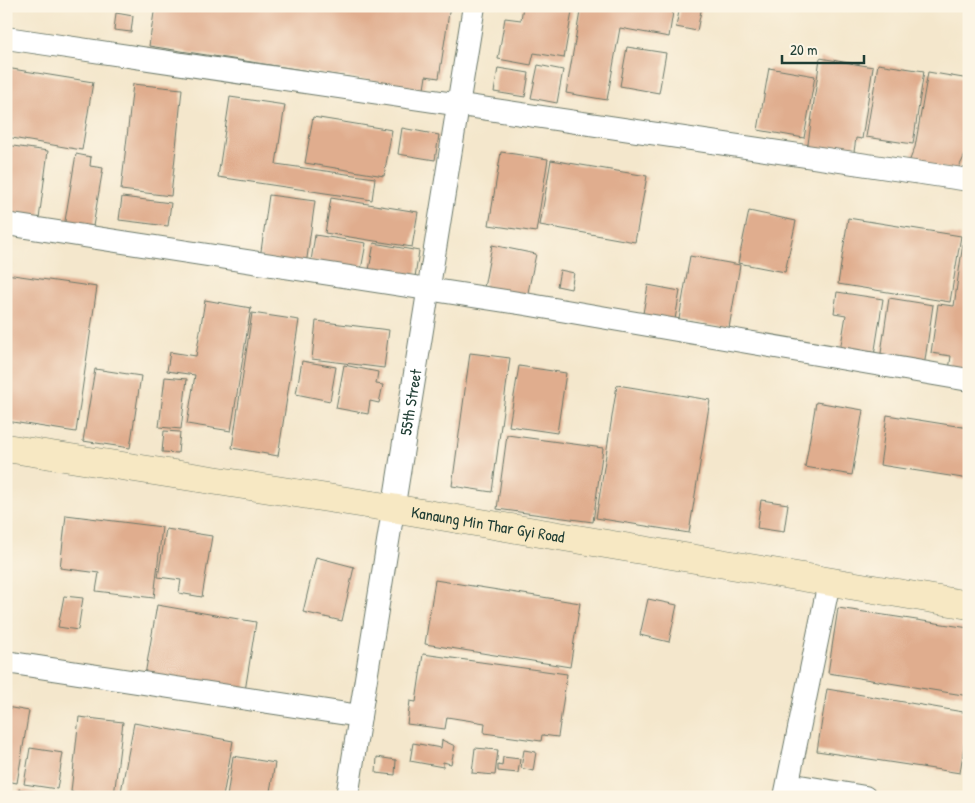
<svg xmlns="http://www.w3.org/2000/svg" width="975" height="803" font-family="'Patrick Hand',sans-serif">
<rect width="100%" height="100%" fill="#fcf5e5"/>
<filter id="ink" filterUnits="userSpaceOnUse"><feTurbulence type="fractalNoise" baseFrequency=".02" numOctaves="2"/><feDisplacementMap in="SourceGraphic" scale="10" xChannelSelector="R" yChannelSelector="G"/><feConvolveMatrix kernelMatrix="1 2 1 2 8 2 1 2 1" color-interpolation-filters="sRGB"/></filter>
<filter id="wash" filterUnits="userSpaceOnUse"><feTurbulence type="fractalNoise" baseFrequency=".0096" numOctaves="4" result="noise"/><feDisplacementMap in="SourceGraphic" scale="20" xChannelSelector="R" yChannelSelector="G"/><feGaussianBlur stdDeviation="1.12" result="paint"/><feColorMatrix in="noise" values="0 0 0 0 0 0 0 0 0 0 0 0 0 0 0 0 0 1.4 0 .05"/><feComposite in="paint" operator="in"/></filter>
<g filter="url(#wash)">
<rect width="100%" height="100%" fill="#f4e7cc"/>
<g id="blocks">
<g fill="#e0ad8e">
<polygon points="155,6 374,6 406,11 406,6 450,6 439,78 426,76 424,89 149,46"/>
<polygon points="523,6 573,6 564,58 534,53 531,65 498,59 505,18 521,20"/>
<polygon points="581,6 674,6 669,37 620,28 607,100 566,93"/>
<polygon points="680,6 702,6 697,31 676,27"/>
<polygon points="116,13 133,16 131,32 114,30"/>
<polygon points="627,47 666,53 659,93 620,86"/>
<polygon points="820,58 873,67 862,139 856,138 853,159 807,151"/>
<polygon points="878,64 924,71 913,144 866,137"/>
<polygon points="538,65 563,70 557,103 531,98"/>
<polygon points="6,68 93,82 82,150 6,137"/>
<polygon points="498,68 529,73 525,97 494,92"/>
<polygon points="769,68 815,76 804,138 758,130"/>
<polygon points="928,72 969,79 969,156 965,155 957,171 909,162 915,147"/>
<polygon points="133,84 182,89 171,196 121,190"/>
<polygon points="230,97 285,105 276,164 375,178 372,200 218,177"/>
<polygon points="313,117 392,130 384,176 305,163"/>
<polygon points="402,128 439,135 435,160 398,154"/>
<polygon points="6,145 48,151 39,219 6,214"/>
<polygon points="501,152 548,159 536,232 489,225"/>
<polygon points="76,154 91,157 90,166 103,168 92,232 64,227"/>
<polygon points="551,160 647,176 635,242 540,225"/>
<polygon points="269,195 315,201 306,265 260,258"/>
<polygon points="122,197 171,203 168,226 119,220"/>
<polygon points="331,198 418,212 412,247 325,233"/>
<polygon points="749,211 796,221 785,272 738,263"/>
<polygon points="848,218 961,236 950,302 838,284"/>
<polygon points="315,235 366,243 361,270 311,261"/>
<polygon points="964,236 969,237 969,373 949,370 951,356 931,353 938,304 954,306"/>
<polygon points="374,243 419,251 415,277 369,270"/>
<polygon points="492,245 536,254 526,302 483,293"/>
<polygon points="690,256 740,265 729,328 679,319"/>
<polygon points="560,270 574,273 571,289 557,286"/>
<polygon points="6,274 97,287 76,432 6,421"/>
<polygon points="648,285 680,291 674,325 642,319"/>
<polygon points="837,292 883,299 874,356 840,351 846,315 834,313"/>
<polygon points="889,298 933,305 924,367 880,360"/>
<polygon points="205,300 251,308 231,431 187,424 195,375 167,371 170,352 196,356"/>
<polygon points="252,313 299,320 278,456 232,448"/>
<polygon points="316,321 389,330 384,368 312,359"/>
<polygon points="470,353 510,358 492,492 452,486"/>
<polygon points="302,361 336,367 330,401 296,394"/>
<polygon points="344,365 378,372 376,384 383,385 379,403 370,401 368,414 336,408"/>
<polygon points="519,366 566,373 557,433 509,426"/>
<polygon points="95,369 141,376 130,448 83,441"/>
<polygon points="165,377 187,379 181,429 159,427"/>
<polygon points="617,385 710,400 689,533 596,518"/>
<polygon points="816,402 863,410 852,475 805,467"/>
<polygon points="887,415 969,428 969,479 880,465"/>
<polygon points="164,431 180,432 178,453 162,452"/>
<polygon points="507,435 603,448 593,522 497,509"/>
<polygon points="761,500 788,504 784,532 757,528"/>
<polygon points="66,515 162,527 154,598 96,591 99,573 60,568"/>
<polygon points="166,529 212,536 202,597 179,593 181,580 158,577"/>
<polygon points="316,557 354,567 342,621 303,612"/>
<polygon points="435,580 580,603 570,667 425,644"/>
<polygon points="64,596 83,598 78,630 58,627"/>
<polygon points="648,599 677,605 669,642 640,635"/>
<polygon points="157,605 256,622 245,691 145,675"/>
<polygon points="838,608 969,628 969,696 828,673"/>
<polygon points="423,654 567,674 558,737 542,735 541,741 484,733 485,723 447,717 445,729 407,724 410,701 416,702"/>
<polygon points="827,689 969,713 960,773 817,751"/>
<polygon points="6,707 29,711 17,783 6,781"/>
<polygon points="79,717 123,722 114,796 71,792"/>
<polygon points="134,723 233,741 223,797 120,797"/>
<polygon points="442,740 455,746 451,764 443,762 443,767 410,761 413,743 441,748"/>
<polygon points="30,748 63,753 57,789 24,784"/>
<polygon points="475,748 498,750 495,775 472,773"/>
<polygon points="524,750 536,752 533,771 521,768"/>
<polygon points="233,756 275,763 269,797 227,797"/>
<polygon points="377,757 396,760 395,775 376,773"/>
<polygon points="503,757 520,759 518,773 498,771 498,765 502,766"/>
<polygon points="19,789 52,796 52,797 18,797"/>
</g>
</g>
</g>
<g filter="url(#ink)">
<use href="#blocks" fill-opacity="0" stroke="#6a7869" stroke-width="1"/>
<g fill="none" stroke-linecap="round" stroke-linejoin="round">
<defs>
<g id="street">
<polyline points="6,38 969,180"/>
<polyline points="6,224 525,304 969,380"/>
<polyline points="6,662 360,716"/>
<polyline points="788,784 865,797"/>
<path id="s1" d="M347,797L474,6"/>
<polyline points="785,797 829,582"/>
</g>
<g id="secondary">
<path id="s2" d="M6,448L392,508L969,605"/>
</g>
</defs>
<use href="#street" stroke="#6a7869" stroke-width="24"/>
<use href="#secondary" stroke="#6a7869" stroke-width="29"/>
<use href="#street" stroke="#fff" stroke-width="22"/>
<use href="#secondary" stroke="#f7e8c3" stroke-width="28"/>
</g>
</g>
<g text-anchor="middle" stroke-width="5" stroke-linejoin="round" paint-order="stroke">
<g font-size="16" fill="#1f3d34" stroke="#fcf5e5">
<text dy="6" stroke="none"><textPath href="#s1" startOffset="400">55th Street</textPath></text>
<text dy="6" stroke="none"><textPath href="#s2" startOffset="488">Kanaung Min Thar Gyi Road</textPath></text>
</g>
</g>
<rect width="975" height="803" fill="none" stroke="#fcf5e5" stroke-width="25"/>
<path d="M782 55v8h82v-8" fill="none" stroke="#1f3d34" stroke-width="2.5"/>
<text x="790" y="55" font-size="15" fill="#1f3d34" stroke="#fcf5e5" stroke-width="4" paint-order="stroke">20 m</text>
</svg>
